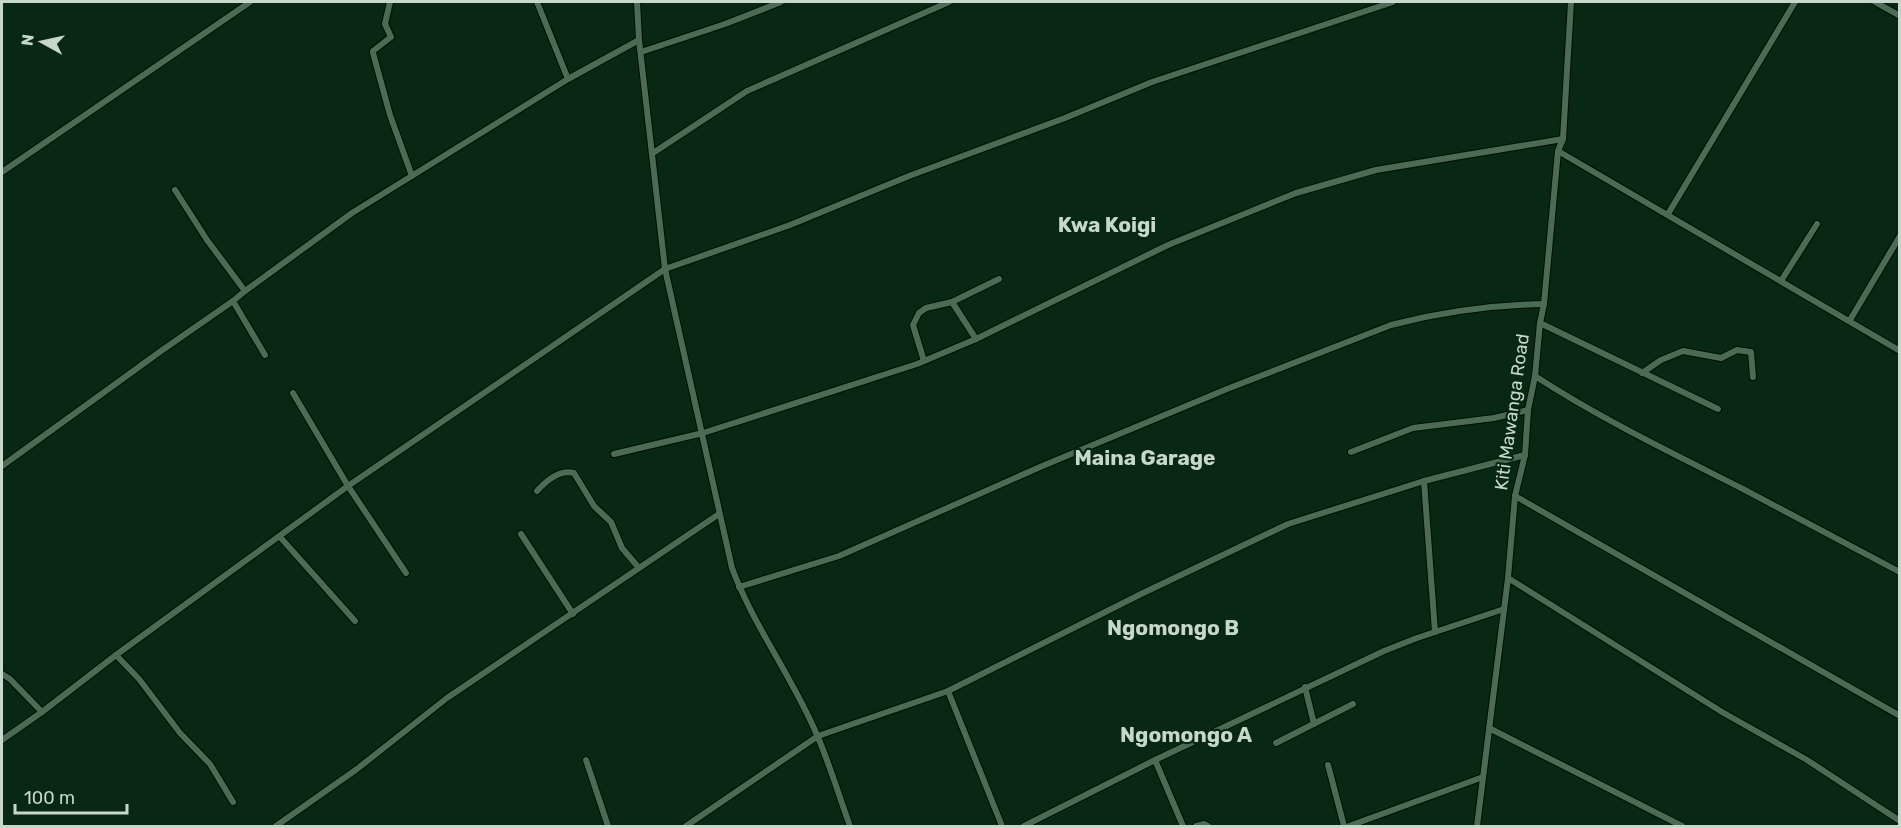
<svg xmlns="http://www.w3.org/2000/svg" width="1901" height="828" font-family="Rubik,sans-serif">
<rect width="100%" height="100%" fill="#092715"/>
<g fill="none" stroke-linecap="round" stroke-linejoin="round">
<defs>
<g id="minor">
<polyline points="390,2 385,24 391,37 373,51 373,53 390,115 412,176"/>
<polyline points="537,2 568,79"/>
<path d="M637,2L639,40L665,269L732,568C753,625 793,678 817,735C830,765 839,796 850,826"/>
<polyline points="1875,2 1900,16"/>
<polyline points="641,52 725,24 781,2"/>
<polyline points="1558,151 1900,351"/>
<polyline points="653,153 747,91 949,2"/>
<polyline points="2,172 250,2"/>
<polyline points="175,190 207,240 245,291"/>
<polyline points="1668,214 1795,2"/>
<polyline points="1781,281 1817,224"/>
<polyline points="233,301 265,355"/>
<polyline points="952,302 976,339"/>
<polyline points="1850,320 1900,236"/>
<polyline points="1540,323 1718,409"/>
<polyline points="924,361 913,325 919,313 926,308 952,302 999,279"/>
<polyline points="1642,373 1661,360 1683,351 1721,358 1737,350 1751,352 1753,377"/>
<path d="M1535,376C1601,419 1672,453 1743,489C1795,516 1847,544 1900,572"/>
<polyline points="293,393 348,486 406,573"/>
<polyline points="1351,452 1413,428 1494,418 1528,410"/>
<polyline points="614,454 703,433 917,364 976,339 1168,245 1296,193 1376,170 1563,139"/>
<polyline points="2,466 161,351 233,301 245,291 352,213 568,79 639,40"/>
<polyline points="1424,481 1435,632"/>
<path d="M537,491C546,481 559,469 574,473L594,506L611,522L622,548L639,568"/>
<polyline points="1515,496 1900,716"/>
<polyline points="521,534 573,614"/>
<polyline points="280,537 355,621"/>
<polyline points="1508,578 1722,712 1807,760 1900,821"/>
<path d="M739,587L839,556L1040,467L1227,389L1391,325C1441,312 1493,305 1544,304"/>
<polyline points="116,655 139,679 180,733 210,764 233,802"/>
<polyline points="2,674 10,679 42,712"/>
<polyline points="1305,687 1314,724"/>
<polyline points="1489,728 1682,826"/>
<polyline points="2,740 42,712 116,655 348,486 665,269 790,225 909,176 1065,118 1152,82 1393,2"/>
<polyline points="1276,743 1353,704"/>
<polyline points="586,760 608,826"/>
<polyline points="1155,760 1183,826"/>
<polyline points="1328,765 1344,826"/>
<polyline points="276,826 357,769 447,698 719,514"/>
<polyline points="686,826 818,736 948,691"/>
<polyline points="1002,826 948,691 1141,594 1288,524 1424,481 1525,455"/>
<polyline points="1024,826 1155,760 1384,651 1417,638 1504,609"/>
<polyline points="1196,826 1204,824 1208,826"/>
<polyline points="1349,826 1483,777"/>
<polyline points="1477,826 1508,578 1515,496 1525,455 1528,410 1535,376 1540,323 1544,304 1558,151 1563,139 1571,2"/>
</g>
</defs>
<use href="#minor" stroke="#000f02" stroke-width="8"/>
<use href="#minor" stroke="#4c6b55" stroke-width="6"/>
</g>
<g text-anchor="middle" stroke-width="4.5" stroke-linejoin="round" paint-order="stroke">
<g font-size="18" fill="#c6d7cb" stroke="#092715">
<text transform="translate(1512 412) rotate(-82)" y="6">Kiti Mawanga Road</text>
</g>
<g font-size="21" font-weight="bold" fill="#c6d7cb" stroke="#092715">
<text x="1107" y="232">Kwa Koigi</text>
<text x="1145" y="465">Maina Garage</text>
<text x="1173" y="635">Ngomongo B</text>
<text x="1186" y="742">Ngomongo A</text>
</g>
</g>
<rect width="1901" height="828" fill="none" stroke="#c6d7cb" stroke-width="6"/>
<g transform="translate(42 42) rotate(278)" stroke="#092715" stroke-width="4.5" paint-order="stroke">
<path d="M0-4.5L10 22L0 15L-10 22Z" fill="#c6d7cb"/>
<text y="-9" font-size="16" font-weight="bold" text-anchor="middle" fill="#c6d7cb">N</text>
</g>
<path d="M15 804v9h112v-9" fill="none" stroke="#c6d7cb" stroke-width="3"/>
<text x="24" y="804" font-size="18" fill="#c6d7cb" stroke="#092715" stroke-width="4.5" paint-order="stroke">100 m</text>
</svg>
